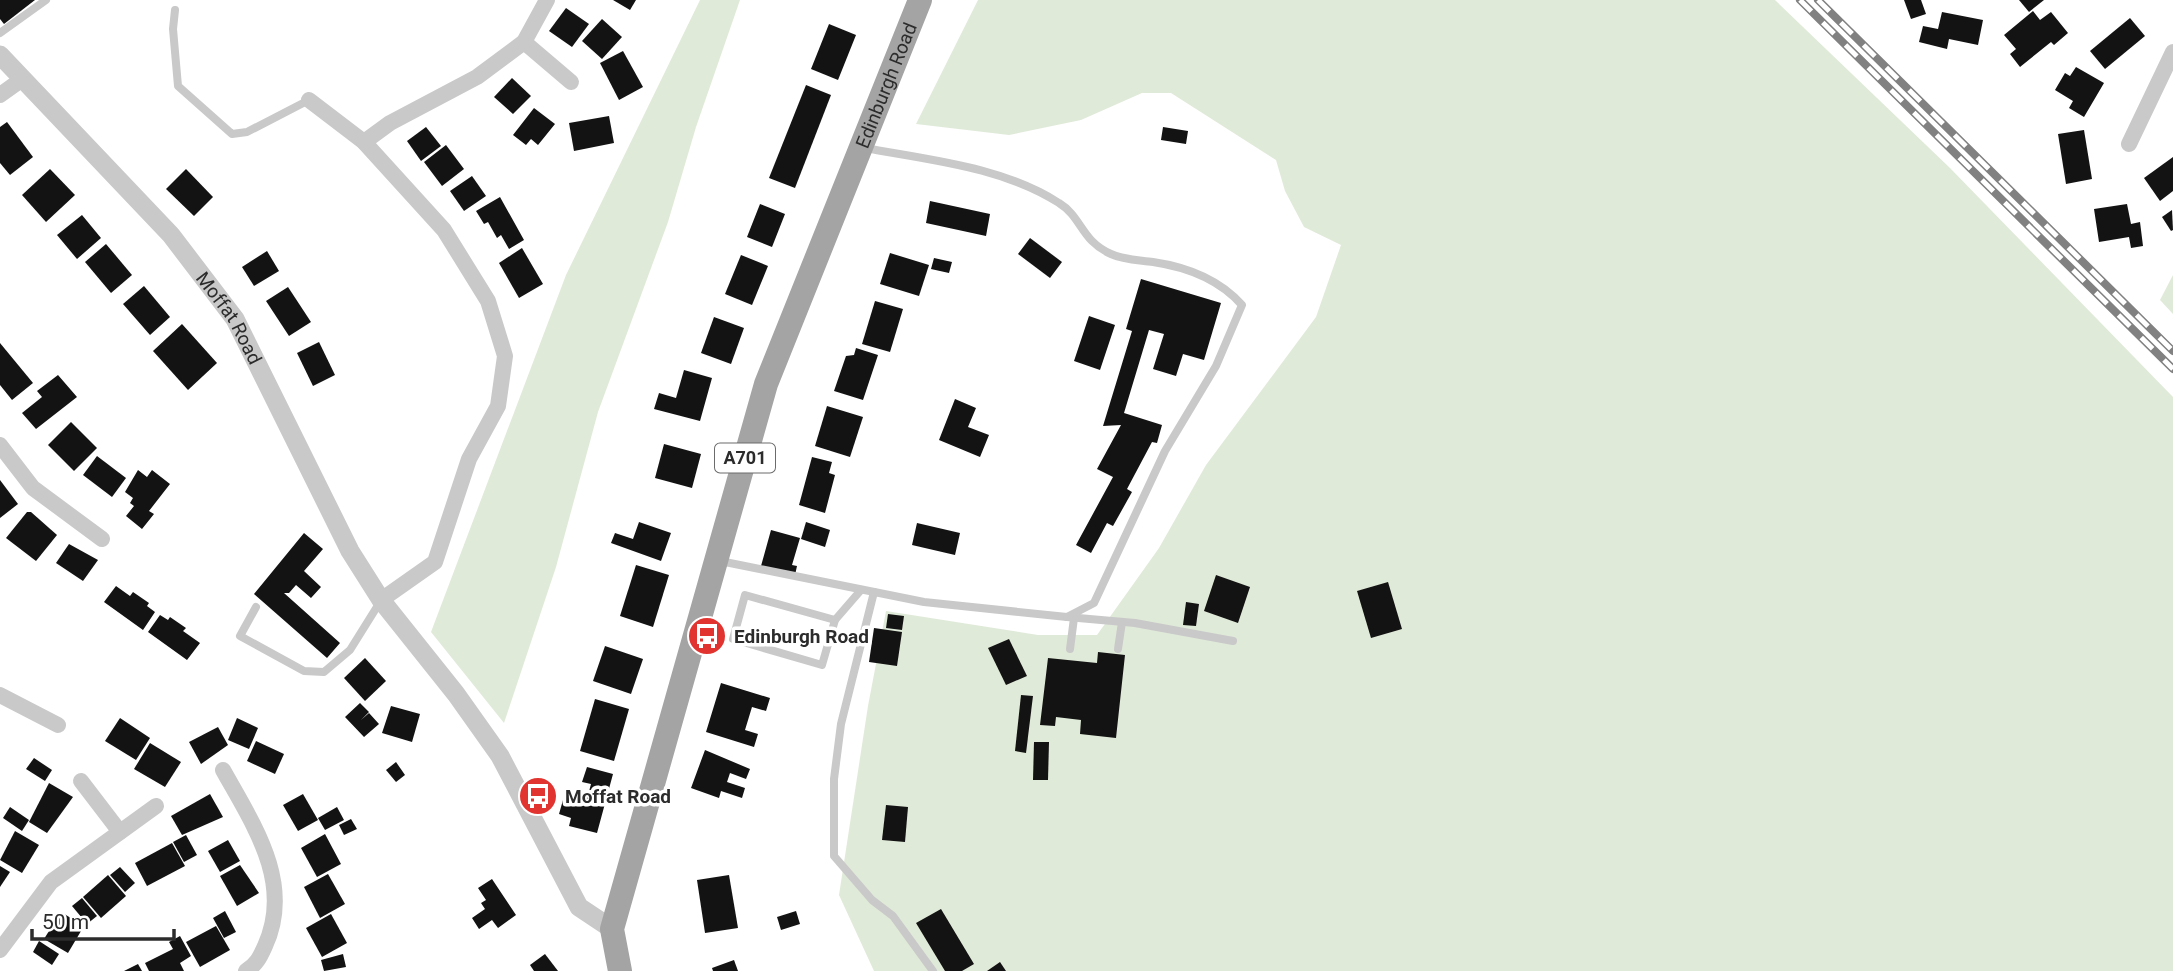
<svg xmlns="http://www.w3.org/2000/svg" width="2173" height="971" font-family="Roboto,sans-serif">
<rect width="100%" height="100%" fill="#fff"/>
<g fill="#e0ead9">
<polygon points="700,0 740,0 696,127 668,222 598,412 556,567 504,723 431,632 566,275"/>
<polygon points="978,0 1775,0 1950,168 2173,397 2173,971 874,971 839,895 868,706 886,611 1038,635 1097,635 1159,548 1206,465 1316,317 1341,245 1304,227 1285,191 1276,160 1171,93 1142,93 1081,120 1009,135 916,124"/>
<polygon points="2173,275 2173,314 2160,300"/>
</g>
<g fill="#131313">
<polygon points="0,0 35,0 4,24 0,19"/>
<polygon points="613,0 636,0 630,10"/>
<polygon points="1904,0 1921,0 1926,14 1911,19"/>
<polygon points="2019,0 2044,0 2029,12"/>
<polygon points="566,8 589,24 572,47 549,31"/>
<polygon points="2033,11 2040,20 2051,12 2068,33 2054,45 2051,42 2020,67 2010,54 2016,49 2004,35"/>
<polygon points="1942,12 1983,20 1978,45 1949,39 1947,49 1919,42 1923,26 1938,29"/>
<polygon points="2130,18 2145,36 2105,69 2090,51"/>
<polygon points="602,19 622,37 602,59 582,41"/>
<polygon points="829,24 856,35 838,80 811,69"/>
<polygon points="623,51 643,87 619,100 600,63"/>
<polygon points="2076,67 2104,83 2084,117 2069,108 2073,101 2055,90 2065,73 2070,76"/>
<polygon points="512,78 531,96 513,114 494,97"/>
<polygon points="806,85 831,95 795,188 769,178"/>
<polygon points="534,108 555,124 538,145 531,139 526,145 513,135"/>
<polygon points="609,116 614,143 574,151 569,123"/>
<polygon points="7,122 33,157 10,175 0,163 0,127"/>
<polygon points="426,127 441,146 421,161 407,141"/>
<polygon points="1163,127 1188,131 1186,144 1161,140"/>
<polygon points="2084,130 2092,179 2066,184 2058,134"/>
<polygon points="446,145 464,169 442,186 424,162"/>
<polygon points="2173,157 2173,191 2160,201 2144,178"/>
<polygon points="50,169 75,195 46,222 22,195"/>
<polygon points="186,169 213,197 194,216 166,189"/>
<polygon points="472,176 486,196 464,211 450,191"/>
<polygon points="500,197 524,240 509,249 501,235 497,238 488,222 484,224 476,211"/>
<polygon points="930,201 990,214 986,236 926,223"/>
<polygon points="760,204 785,214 772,247 747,237"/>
<polygon points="2127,204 2131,224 2140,222 2143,246 2131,248 2129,237 2099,242 2094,209"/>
<polygon points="2172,210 2173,230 2171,231 2162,217"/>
<polygon points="82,215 101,238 77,259 57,235"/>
<polygon points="1030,238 1062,262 1050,278 1018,254"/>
<polygon points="106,244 132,275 111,293 85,262"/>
<polygon points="522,248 543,284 519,298 499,263"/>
<polygon points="267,251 279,271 254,286 242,267"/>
<polygon points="890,253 929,265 919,296 880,284"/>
<polygon points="741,255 768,266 752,305 725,294"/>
<polygon points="934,258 952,262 949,273 931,269"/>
<polygon points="1141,279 1221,303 1204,360 1183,354 1176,376 1153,369 1164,334 1149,330 1124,413 1162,425 1157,443 1152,442 1127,489 1132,492 1113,526 1107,523 1091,553 1076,545 1113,477 1097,469 1121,425 1103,426 1132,331 1126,329"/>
<polygon points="144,286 170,317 150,335 123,304"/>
<polygon points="288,287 311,322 289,336 266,301"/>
<polygon points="875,301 903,309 890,352 862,344"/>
<polygon points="1089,316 1115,325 1100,370 1074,361"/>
<polygon points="714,317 744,328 731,364 701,353"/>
<polygon points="182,324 217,363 188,390 153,351"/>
<polygon points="319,342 335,375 313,386 297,353"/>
<polygon points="0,343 33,383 12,400 0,385"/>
<polygon points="856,348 878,355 863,400 834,391 846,356 854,355"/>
<polygon points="684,370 712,378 700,421 654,409 659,393 676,398"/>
<polygon points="58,375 77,397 36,429 22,413 42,397 37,391"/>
<polygon points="955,399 976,408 968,427 989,435 980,457 939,440"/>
<polygon points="827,406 863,417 850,457 815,446"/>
<polygon points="71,422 97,448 74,471 48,445"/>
<polygon points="664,444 701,454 692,488 655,478"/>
<polygon points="97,456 126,478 112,497 83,475"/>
<polygon points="812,457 832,462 829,473 835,475 825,513 799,505"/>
<polygon points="138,470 147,477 152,470 170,484 149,511 154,514 142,529 126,516 134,506 130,503 133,498 125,492"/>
<polygon points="0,480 18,504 0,518"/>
<polygon points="27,512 31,512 57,535 36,561 6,538"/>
<polygon points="639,522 671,533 661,561 611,543 615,533 633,539"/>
<polygon points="806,522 830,530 825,547 801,539"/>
<polygon points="917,523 960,533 955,555 912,545"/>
<polygon points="771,530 800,538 792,565 797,566 795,575 761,566"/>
<polygon points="304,533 323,549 304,571 321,587 311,598 296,585 289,593 284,593 340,643 327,658 254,594"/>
<polygon points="69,544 98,560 83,581 56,563"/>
<polygon points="636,565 669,575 653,627 620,616"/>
<polygon points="1216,575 1250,587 1238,623 1204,611"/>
<polygon points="1388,582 1402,629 1371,638 1357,591"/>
<polygon points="116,586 130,596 133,592 149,603 147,606 155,612 143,630 104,602"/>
<polygon points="1186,602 1199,604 1196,626 1183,625"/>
<polygon points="888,614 904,616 902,630 886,628"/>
<polygon points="160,615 168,620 170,617 186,628 183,631 200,643 187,660 148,632"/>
<polygon points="874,628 902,632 897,666 869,662"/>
<polygon points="1009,639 1027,676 1006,685 988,648"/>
<polygon points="605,646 643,659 631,694 593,681"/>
<polygon points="1098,652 1125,655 1116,738 1080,734 1081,720 1056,717 1055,726 1040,725 1048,658 1097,663"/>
<polygon points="365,658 386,681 365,701 344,678"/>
<polygon points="721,683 770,698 766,711 752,707 745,730 758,734 754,747 706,732"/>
<polygon points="1021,695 1033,696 1026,753 1015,751"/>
<polygon points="595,699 629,709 614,761 580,751"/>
<polygon points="360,703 369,712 361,720 369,713 379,724 364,737 345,717"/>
<polygon points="391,706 420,714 412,742 382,733"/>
<polygon points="120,718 150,738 136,760 105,741"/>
<polygon points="237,718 258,728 249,749 228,740"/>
<polygon points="218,727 228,745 201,764 189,742"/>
<polygon points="256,741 284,754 275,774 247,761"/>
<polygon points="1034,742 1049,742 1048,780 1033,780"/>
<polygon points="150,743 181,762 165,787 134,769"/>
<polygon points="705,750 750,769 746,779 730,773 727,782 745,788 742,798 721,791 719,798 691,788"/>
<polygon points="34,758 52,770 45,781 26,769"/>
<polygon points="396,762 405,775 396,782 386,770"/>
<polygon points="587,767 613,774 597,833 569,826 571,818 559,814 565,793 587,799 591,784 582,782"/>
<polygon points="49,783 73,797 47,833 29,822"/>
<polygon points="210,794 223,817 182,835 171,816"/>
<polygon points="303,794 318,820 298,831 283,805"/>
<polygon points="886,805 908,807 905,842 882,840"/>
<polygon points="10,807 29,820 22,831 3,818"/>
<polygon points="337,807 344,820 325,830 318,818"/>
<polygon points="351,819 357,829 344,835 339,825"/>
<polygon points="15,831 39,845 22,873 0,860"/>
<polygon points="325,834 341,864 317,877 301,848"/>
<polygon points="186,835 197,855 184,862 173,842"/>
<polygon points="228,840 240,861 220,872 208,851"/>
<polygon points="172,843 185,866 147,886 135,863"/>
<polygon points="240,865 259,893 237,906 220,876"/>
<polygon points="0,866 10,872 0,887"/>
<polygon points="120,867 135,883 125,892 110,875"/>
<polygon points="328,874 345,904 320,918 304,887"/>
<polygon points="108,875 126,896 101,918 83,897"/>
<polygon points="729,875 738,928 705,933 697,880"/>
<polygon points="492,879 516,915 498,928 492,920 479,929 472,918 485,909 481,903 486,900 478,888"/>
<polygon points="82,898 97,916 87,924 72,906"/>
<polygon points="941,909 974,964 962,971 945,971 916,923"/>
<polygon points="225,911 236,932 224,938 213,918"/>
<polygon points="796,911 800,924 781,930 777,917"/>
<polygon points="61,912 84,926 68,953 44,939"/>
<polygon points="331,914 347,943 322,957 306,928"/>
<polygon points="216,926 230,950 200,967 186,942"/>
<polygon points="180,936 191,956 180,963 184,971 149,971 145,963 173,949 169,942"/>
<polygon points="39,941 59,954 52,965 33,952"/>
<polygon points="343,954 346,967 324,971 321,960"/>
<polygon points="545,954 558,971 534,971 530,965"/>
<polygon points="734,960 738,971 713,971 712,968"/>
<polygon points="1000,962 1006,971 987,971"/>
<polygon points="138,964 142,971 124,971"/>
</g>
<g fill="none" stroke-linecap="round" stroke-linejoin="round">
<g stroke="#c9c9c9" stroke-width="8">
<polyline points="175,10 173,29 178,86 232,134 247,132 309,100"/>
<polyline points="0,33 46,0"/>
<path d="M720,561L924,602L1067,617L1094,603L1165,451L1216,366L1242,305C1219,279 1187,267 1153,262C1140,260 1124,260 1111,254C1081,241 1082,217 1059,203C1003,167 930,160 865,148"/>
<polyline points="874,592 841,724 834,779 834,856 872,900 893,916 933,971"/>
<polygon points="745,595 835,620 822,665 733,639"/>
<polyline points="256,607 240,636 304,671 324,672 350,650 380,602"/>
<polyline points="1067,617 1135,623 1233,641"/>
<polyline points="835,620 861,590"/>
<polyline points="1070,649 1074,618"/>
<polyline points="1118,649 1122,622"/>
</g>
<g stroke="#c9c9c9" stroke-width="16">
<polyline points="524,42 571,82"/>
<polyline points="0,95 21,80"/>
<polyline points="309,100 364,142 444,230 488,301 505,356 498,406 469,459 435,562 381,600"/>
<polyline points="364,142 390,123 477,77 524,42 547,0"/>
<polyline points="2129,144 2173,52"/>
<polyline points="0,445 33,488 102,539"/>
<polyline points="0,695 58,725"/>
<path d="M223,770C253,824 294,883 265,946C260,957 257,964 246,971"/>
<polyline points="81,781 120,832"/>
<polyline points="0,950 51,882 156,806"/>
</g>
<path stroke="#c9c9c9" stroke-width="19" id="s1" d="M0,55L171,235L235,319L350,551L381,600L456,694L500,756L579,907L612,929"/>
<path stroke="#a4a4a4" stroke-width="24" id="s2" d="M620,971L612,929L766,384L920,0"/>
<defs>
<g id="rail">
<polyline points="1800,0 2173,369"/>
<polyline points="1818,0 2173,351"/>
</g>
</defs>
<use href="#rail" stroke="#818181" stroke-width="8"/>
<use href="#rail" stroke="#fff" stroke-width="5" stroke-dasharray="16" stroke-linecap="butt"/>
</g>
<defs>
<symbol id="bus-disc" viewBox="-11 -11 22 22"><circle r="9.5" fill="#e13430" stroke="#fff"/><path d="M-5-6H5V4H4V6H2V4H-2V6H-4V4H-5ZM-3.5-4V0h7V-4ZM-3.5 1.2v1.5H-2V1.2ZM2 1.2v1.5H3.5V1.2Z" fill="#fff"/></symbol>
</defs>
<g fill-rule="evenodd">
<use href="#bus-disc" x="685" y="614" width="44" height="44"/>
<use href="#bus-disc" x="516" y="774" width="44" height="44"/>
</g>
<g text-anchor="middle" stroke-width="7" stroke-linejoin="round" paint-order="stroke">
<rect fill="#fff" stroke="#6b6b6b" stroke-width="2" x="715" y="443.5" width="60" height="29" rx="5"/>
<g font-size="18" font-weight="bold" fill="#2c2c2c">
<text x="745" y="464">A701</text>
</g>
<g font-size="19" fill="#2c2c2c" stroke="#fff">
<text dy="7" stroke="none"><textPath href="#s2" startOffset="931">Edinburgh Road</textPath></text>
<text dy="7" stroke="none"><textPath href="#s1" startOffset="350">Moffat Road</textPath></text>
</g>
<g font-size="19" font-weight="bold" fill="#2c2c2c" stroke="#fff" text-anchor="start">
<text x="734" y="643">Edinburgh Road</text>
<text x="565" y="803">Moffat Road</text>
</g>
</g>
<path d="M32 929v10h142v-10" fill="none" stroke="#2c2c2c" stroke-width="3.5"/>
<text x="42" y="929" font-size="21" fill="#2c2c2c" stroke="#ffffff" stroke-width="5" paint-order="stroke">50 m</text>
</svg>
